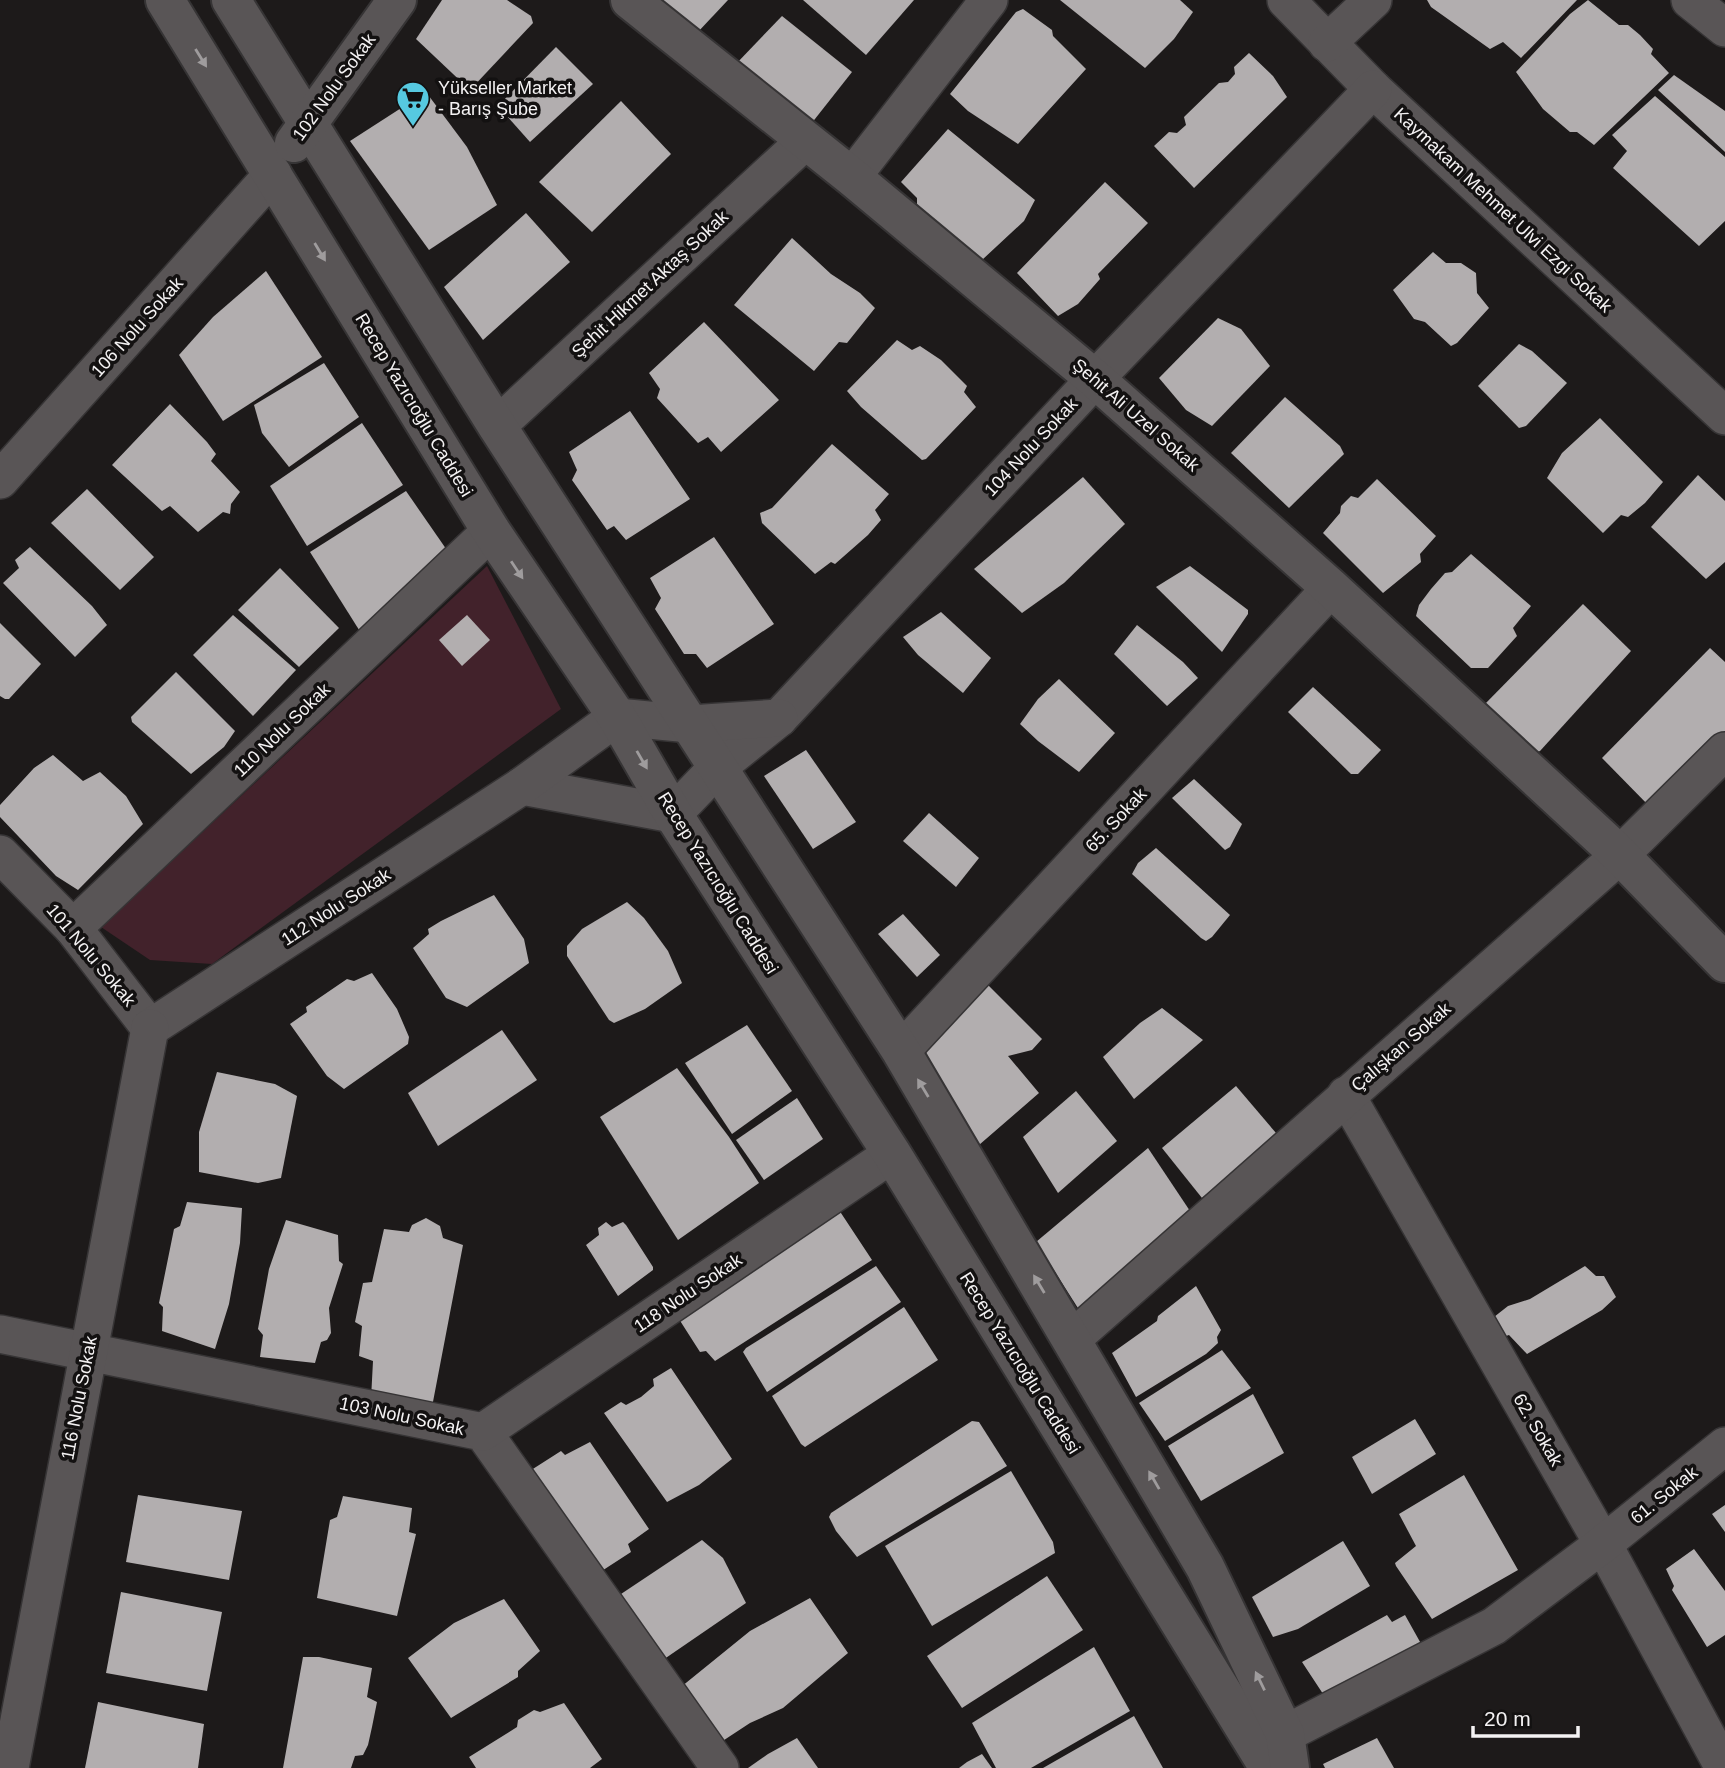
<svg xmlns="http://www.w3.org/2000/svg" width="1725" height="1768" font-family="Helvetica,sans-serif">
<rect width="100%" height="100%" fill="#1d1a1a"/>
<polygon fill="#42222b" points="487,566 561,709 212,964 150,960 101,927"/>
<g fill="#b2aeaf">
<polygon points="442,0 507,0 531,16 533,23 470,90 416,39"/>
<polygon points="657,0 728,0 697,33"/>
<polygon points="803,0 914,0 866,55"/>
<polygon points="1060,0 1180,0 1193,12 1174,39 1145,68"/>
<polygon points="1427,0 1577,0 1521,58 1503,42 1490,49 1431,7"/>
<polygon points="1588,0 1619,25 1628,25 1640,35 1653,49 1651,54 1669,73 1594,145 1577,132 1570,132 1543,109 1516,72 1570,14"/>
<polygon points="1023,9 1052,30 1053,36 1086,69 1018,144 968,111 950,94 1016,12"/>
<polygon points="782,16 852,72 811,124 735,65"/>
<polygon points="556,47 593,84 530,142 498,106"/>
<polygon points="1249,53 1273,76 1287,97 1194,188 1154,146 1169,132 1177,133 1186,125 1184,117 1219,83 1228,82 1235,74 1234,67"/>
<polygon points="1674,75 1725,111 1725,152 1658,90"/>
<polygon points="426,92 467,147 497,205 429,250 350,141"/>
<polygon points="1655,96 1725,157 1725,221 1699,246 1613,168 1627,151 1612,135"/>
<polygon points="621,101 671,154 592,232 539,182"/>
<polygon points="948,129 1035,200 1024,221 982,260 934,223 917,206 917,198 901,182"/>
<polygon points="1105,182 1148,223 1098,274 1100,279 1078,304 1058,316 1017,273"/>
<polygon points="526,213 570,262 483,340 444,287"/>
<polygon points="792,238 831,274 860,293 875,308 847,343 839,342 814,371 734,305"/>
<polygon points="1433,252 1446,263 1461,263 1476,273 1477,293 1489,308 1457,343 1451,346 1425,322 1414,319 1393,290"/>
<polygon points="266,271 322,357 223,421 179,355 213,317"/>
<polygon points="1218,318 1241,329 1270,366 1212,426 1186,410 1159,378"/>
<polygon points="704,322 779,400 721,452 708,437 698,443 657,398 660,389 649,373"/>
<polygon points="897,340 912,350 920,346 941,360 967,386 964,392 976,407 926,459 922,460 861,407 847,391"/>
<polygon points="1519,344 1532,351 1567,383 1526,426 1519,428 1478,386"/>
<polygon points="324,363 359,417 289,467 262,433 254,405"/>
<polygon points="1285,397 1340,446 1344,454 1289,508 1231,453"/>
<polygon points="170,404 207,442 216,454 211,461 240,492 231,504 230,514 223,512 198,532 170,506 162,511 112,465"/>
<polygon points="630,411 690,499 626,540 614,526 607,530 572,480 577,470 569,452"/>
<polygon points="1600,418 1663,482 1645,503 1628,517 1621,515 1603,533 1547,478 1562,453"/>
<polygon points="362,423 403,485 307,546 270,486"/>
<polygon points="832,444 889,494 875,510 881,520 868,535 835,564 831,562 815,574 762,523 760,513 772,508"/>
<polygon points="1698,475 1725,501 1725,562 1706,579 1651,527"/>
<polygon points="1083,477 1125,524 1064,583 1022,613 974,569"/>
<polygon points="1377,479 1436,536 1420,554 1421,562 1383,593 1323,533 1340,513 1341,506 1351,496 1358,498"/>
<polygon points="87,489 154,557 120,590 51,523"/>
<polygon points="406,491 451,556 361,633 310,552"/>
<polygon points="714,537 774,624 707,668 696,654 684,654 655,609 661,598 650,578"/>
<polygon points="30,547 92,606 107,625 75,657 3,583 19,568 15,560"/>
<polygon points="1471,554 1531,606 1513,628 1517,636 1488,668 1471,668 1416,616 1419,605 1431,589 1445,573 1452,572"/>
<polygon points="1190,566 1248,610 1248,614 1222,652 1156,587"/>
<polygon points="280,568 339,628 299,667 238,610"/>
<polygon points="1583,604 1631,651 1540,751 1532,754 1484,705"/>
<polygon points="941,612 991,658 963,693 918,655 903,637"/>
<polygon points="233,615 296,670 253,716 193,655"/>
<polygon points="467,615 490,640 462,666 439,640"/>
<polygon points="0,623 41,664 9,699 5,699 0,696"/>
<polygon points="1137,625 1183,662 1198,678 1167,706 1114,654"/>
<polygon points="1710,648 1725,662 1725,739 1653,810 1602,758"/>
<polygon points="176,672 235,731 224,747 191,774 132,722 131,717"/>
<polygon points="1059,679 1115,733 1079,772 1038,741 1020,724 1038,699"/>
<polygon points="1313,687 1381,750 1358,774 1351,774 1288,712"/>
<polygon points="806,750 856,822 813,849 764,776"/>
<polygon points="53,755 83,781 100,772 126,796 143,824 78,890 56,876 0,817 0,805 34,768"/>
<polygon points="1194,779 1242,824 1230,847 1225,850 1172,798"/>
<polygon points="929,813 979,858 956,887 903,841"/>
<polygon points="1156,848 1230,915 1212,937 1206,941 1201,938 1132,874 1138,863"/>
<polygon points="494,895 524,939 529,963 467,1007 446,998 413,948 429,934 428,929 441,921"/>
<polygon points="627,902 644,918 668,951 682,983 645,1009 614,1023 609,1020 567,956 567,946 582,929"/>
<polygon points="903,914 940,955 917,977 878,934"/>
<polygon points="372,973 397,1009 409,1037 408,1044 344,1089 327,1076 290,1024 307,1012 306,1007 347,979 354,981"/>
<polygon points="988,985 1042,1039 1032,1050 1008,1056 1039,1093 979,1145 920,1052"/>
<polygon points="1162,1008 1203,1040 1134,1099 1103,1057 1140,1023"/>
<polygon points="747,1025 792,1091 732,1134 685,1063"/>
<polygon points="502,1030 537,1080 438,1146 408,1093"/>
<polygon points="677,1068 729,1137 759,1183 678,1240 600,1117"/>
<polygon points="217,1072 275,1084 297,1096 281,1178 258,1183 199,1172 199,1132"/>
<polygon points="1236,1086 1276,1133 1258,1152 1202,1198 1162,1148"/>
<polygon points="1076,1091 1117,1141 1058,1193 1023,1137"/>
<polygon points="797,1098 823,1139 764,1180 736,1140"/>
<polygon points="1148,1148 1196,1220 1083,1316 1036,1242"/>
<polygon points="187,1202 242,1208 240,1243 229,1304 215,1349 162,1331 163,1307 159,1303 174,1229 180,1226"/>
<polygon points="839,1210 872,1260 715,1361 706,1351 700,1352 677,1316"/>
<polygon points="426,1218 440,1226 443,1238 463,1245 432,1407 371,1399 373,1361 359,1356 362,1326 355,1322 363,1283 372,1282 384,1229 409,1232 412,1225"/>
<polygon points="286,1220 338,1235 339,1261 343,1264 329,1308 331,1333 327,1340 321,1342 315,1363 260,1357 263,1335 258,1329 269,1269"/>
<polygon points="606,1222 612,1227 623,1222 626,1225 653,1267 653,1270 618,1296 586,1245 599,1235 598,1228"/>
<polygon points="876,1266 901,1302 767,1392 743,1352 746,1348"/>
<polygon points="1585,1266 1596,1276 1604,1276 1616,1297 1602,1310 1527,1354 1509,1335 1503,1337 1494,1317 1508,1306 1530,1299"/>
<polygon points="1196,1286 1221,1330 1217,1337 1218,1343 1206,1354 1136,1397 1112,1353 1157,1321 1158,1316"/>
<polygon points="904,1307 938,1360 805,1447 801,1444 772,1396"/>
<polygon points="1222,1350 1251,1388 1165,1441 1139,1403"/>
<polygon points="671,1368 732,1459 699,1485 667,1502 604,1413 621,1402 626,1405 641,1397 654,1386 653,1379"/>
<polygon points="1253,1394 1284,1453 1201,1501 1168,1446"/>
<polygon points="1415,1419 1436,1454 1372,1494 1352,1457"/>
<polygon points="972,1421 979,1422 1007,1466 857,1557 836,1531 829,1517 831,1513"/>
<polygon points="590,1442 649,1529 628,1544 631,1552 594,1576 525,1474 561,1451 565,1455"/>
<polygon points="1011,1471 1053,1542 1055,1553 932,1626 885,1546"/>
<polygon points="1464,1475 1518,1570 1432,1619 1396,1566 1395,1563 1416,1546 1399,1514"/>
<polygon points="138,1495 242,1511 229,1580 126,1562"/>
<polygon points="343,1496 412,1508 409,1532 416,1534 397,1616 317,1598 330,1520 337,1517"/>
<polygon points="1725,1505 1725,1532 1712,1514"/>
<polygon points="702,1540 723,1558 746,1603 657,1664 615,1598"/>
<polygon points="1343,1541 1370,1586 1298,1629 1273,1637 1252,1597"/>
<polygon points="1694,1549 1725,1591 1725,1635 1707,1647 1672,1590 1674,1586 1666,1569"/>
<polygon points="1047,1576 1083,1630 962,1708 927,1656"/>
<polygon points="121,1592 222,1612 207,1691 106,1673"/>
<polygon points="810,1598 848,1653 783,1708 750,1723 715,1746 676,1691 750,1631"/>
<polygon points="504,1599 540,1651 518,1671 518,1677 451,1718 408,1658 454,1623"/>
<polygon points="1387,1615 1392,1622 1405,1615 1424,1649 1329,1703 1302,1662"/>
<polygon points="1094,1647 1130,1711 1031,1768 996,1768 972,1723"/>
<polygon points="303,1657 319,1657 372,1668 367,1697 377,1702 372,1727 368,1745 363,1755 355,1756 351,1768 283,1768"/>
<polygon points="98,1702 204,1724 198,1768 85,1768"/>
<polygon points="564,1703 602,1759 590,1768 476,1768 469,1757 517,1727 518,1720 534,1710 540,1712"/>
<polygon points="1134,1716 1163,1768 1043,1768"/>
<polygon points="797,1738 818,1768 748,1768 768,1754"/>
<polygon points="1377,1738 1394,1768 1325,1768 1323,1764"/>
<polygon points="982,1754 992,1768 959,1768 967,1762"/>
</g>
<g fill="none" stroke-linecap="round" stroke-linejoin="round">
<defs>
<g id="minor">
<polyline points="1286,0 1373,89 1725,416"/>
<polyline points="1690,0 1725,28"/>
<polyline points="1327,43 1373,0"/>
<polyline points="852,177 989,0"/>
<polyline points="497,426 804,142"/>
<polyline points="0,480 273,174"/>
<polyline points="522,786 673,814 718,767 779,718 1095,379 1373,89"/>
<polyline points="0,854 73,928 150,1028"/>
<polyline points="73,928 491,531"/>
<polyline points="150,1028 522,786 617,717 690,724 779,718"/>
<polyline points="901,1051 1331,588"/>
<polyline points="1346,1095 1603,1544 1724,1768"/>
<polyline points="0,1334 483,1432 720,1768"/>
<polyline points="1072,1339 1620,855 1725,751"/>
<polyline points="483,1432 892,1154"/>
<polyline points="1285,1734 1494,1626 1603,1544 1725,1446"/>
<polyline points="10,1768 150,1028"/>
</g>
<g id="tertiary">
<polyline points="165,0 491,531 617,717 673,814 892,1154 1269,1768"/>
<polyline points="231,0 497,426 901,1051 1205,1567 1285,1734 1290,1768"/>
<polyline points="630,0 852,177 1095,379 1331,588 1620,855 1725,963"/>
<polyline points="294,143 397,0"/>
</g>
</defs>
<use href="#minor" stroke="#363435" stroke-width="40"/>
<use href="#tertiary" stroke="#363435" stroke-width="42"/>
<use href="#minor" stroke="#595556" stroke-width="37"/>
<use href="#tertiary" stroke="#595556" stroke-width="38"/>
</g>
<defs><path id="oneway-solid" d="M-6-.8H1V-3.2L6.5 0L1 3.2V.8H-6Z" transform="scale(1.75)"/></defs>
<g fill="#9f9c9d">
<use href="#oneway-solid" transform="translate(201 58) rotate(58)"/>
<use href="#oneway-solid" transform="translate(320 252) rotate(59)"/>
<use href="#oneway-solid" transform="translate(517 570) rotate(56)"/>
<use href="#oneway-solid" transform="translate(642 760) rotate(60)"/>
<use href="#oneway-solid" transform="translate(923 1088) rotate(-121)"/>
<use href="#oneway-solid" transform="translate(1039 1284) rotate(-121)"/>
<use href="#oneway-solid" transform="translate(1154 1480) rotate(-120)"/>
<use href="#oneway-solid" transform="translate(1260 1681) rotate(-116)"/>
</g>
<defs>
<symbol id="supermarket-pin" viewBox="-11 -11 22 30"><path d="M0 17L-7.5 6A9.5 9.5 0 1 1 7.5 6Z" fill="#56c9e0" stroke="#131111"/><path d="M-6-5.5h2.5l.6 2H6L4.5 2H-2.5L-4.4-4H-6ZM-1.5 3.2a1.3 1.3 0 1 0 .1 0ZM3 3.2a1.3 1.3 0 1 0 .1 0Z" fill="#111"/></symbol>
</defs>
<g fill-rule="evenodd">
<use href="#supermarket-pin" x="394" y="79" width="38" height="52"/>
</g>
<g text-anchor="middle" stroke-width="7" stroke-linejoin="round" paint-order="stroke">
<g font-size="18" fill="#f4f2f3" stroke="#131111">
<text transform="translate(334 87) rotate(-54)" y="6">102 Nolu Sokak</text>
<text transform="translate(1503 210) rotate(43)" y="6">Kaymakam Mehmet Ulvi Ezgi Sokak</text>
<text transform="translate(650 284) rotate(-43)" y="6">Şehit Hikmet Aktaş Sokak</text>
<text transform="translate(137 327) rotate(-48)" y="6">106 Nolu Sokak</text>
<text transform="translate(414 405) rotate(59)" y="6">Recep Yazıcıoğlu Caddesi</text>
<text transform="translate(1136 415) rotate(41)" y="6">Şehit Ali Uzel Sokak</text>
<text transform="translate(1031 447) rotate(-47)" y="6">104 Nolu Sokak</text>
<text transform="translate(282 730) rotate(-44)" y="6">110 Nolu Sokak</text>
<text transform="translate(1116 820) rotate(-47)" y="6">65. Sokak</text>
<text transform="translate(718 883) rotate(58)" y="6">Recep Yazıcıoğlu Caddesi</text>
<text transform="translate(336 907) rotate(-33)" y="6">112 Nolu Sokak</text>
<text transform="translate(91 955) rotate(50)" y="6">101 Nolu Sokak</text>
<text transform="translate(1401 1047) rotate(-41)" y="6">Çalışkan Sokak</text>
<text transform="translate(688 1293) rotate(-34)" y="6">118 Nolu Sokak</text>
<text transform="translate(1020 1363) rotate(58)" y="6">Recep Yazıcıoğlu Caddesi</text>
<text transform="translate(79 1398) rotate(-79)" y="6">116 Nolu Sokak</text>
<text transform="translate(402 1416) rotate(12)" y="6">103 Nolu Sokak</text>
<text transform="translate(1538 1430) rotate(60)" y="6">62. Sokak</text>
<text transform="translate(1664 1495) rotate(-39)" y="6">61. Sokak</text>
</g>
<g font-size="18" fill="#f4f2f3" stroke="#131111" text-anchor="start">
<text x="438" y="94">Yükseller Market<tspan x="438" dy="21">- Barış Şube</tspan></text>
</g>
</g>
<path d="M1473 1726v10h105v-10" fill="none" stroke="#f4f2f3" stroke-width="3.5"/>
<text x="1484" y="1726" font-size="21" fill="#f4f2f3" stroke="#131111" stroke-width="5" paint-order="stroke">20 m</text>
</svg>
